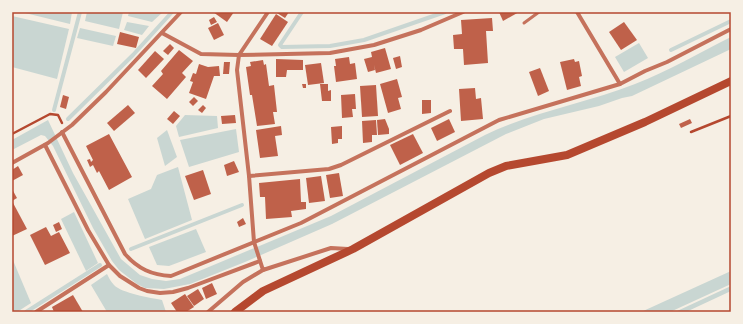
<svg xmlns="http://www.w3.org/2000/svg" width="743" height="324" font-family="'Asap Condensed',sans-serif">
<rect width="100%" height="100%" fill="#f6efe4"/>
<g fill="#c9d6d2">
<polygon points="21,12 72,12 70,24"/>
<polygon points="87,12 123,12 119,29 85,21"/>
<polygon points="129,12 163,12 152,22 128,16"/>
<polygon points="12,16 69,29 57,79 12,67"/>
<polygon points="127,22 149,26 142,35 124,30"/>
<polygon points="80,28 116,36 113,46 77,38"/>
<path d="M731,37V49L632,96L622,98L599,106L544,119L506,134L332,224L245,262L190,284L164,289L145,288L137,284L119,270L112,261L93,228L53,146L45,136L41,135L12,150V140L48,120L73,173L121,259L140,275L152,279L166,281L180,279L331,216L485,135C533,112 586,103 635,84C668,71 699,53 731,37Z"/>
<polygon points="639,43 648,58 624,72 615,57"/>
<polygon points="185,115 217,116 218,128 179,137 176,126"/>
<polygon points="236,129 239,152 189,167 180,140"/>
<polygon points="167,130 177,157 165,166 157,138"/>
<polygon points="178,167 192,220 145,239 128,199 151,189 157,175"/>
<polygon points="74,212 98,263 86,271 61,219"/>
<polygon points="196,229 206,252 169,266 157,265 149,247"/>
<polygon points="12,258 31,303 17,312 12,312"/>
<polygon points="731,271 731,284 670,312 641,312"/>
<path d="M107,274C109,278 111,282 114,285C121,293 151,298 162,300L166,312H107L91,285Z"/>
<polygon points="731,286 731,291 686,312 675,312"/>
</g>
<g fill="none" stroke-linecap="round" stroke-linejoin="round">
<g stroke="#c9d6d2" stroke-width="4">
<polyline points="302,12 280,45 282,47 330,46 364,40 445,12"/>
<polyline points="671,50 731,21"/>
<polyline points="54,110 80,12"/>
<polyline points="68,119 133,55 172,12"/>
<polyline points="131,249 242,205"/>
<polyline points="26,312 100,265"/>
</g>
</g>
<g fill="#bf614a">
<polygon points="213,12 234,12 227,22"/>
<polygon points="278,12 289,12 285,18 277,13"/>
<polygon points="499,12 519,12 503,21"/>
<polygon points="276,14 288,22 272,46 260,39"/>
<polygon points="214,17 217,22 211,25 209,20"/>
<polygon points="492,18 493,31 486,31 488,63 464,65 463,49 454,49 453,35 462,34 461,20"/>
<polygon points="624,22 637,40 621,50 609,32"/>
<polygon points="218,23 224,35 214,40 208,28"/>
<polygon points="120,32 139,37 136,48 117,44"/>
<polygon points="170,44 174,48 168,55 163,51"/>
<polygon points="385,48 391,69 376,73 374,65 375,70 368,72 364,59 372,57 371,52"/>
<polygon points="179,50 193,61 182,73 186,77 167,99 152,86 163,74 161,71"/>
<polygon points="155,51 164,59 146,78 138,70"/>
<polygon points="400,56 402,67 396,69 393,58"/>
<polygon points="349,57 350,64 355,63 357,79 336,82 334,66 336,66 335,59"/>
<polygon points="276,59 303,60 303,70 287,70 286,77 276,77"/>
<polygon points="574,59 575,62 579,61 582,76 579,77 581,86 567,90 560,62"/>
<polygon points="263,60 264,65 266,64 269,86 274,85 277,112 273,112 275,124 257,126 252,95 250,95 246,67 251,66 250,62"/>
<polygon points="224,62 230,62 229,74 223,74"/>
<polygon points="321,63 324,83 308,85 305,65"/>
<polygon points="199,64 208,67 219,66 220,76 214,76 206,99 189,93 193,82 190,81 193,73 196,74"/>
<polygon points="540,68 549,91 538,96 529,72"/>
<polygon points="397,79 402,97 398,98 401,109 388,113 380,84"/>
<polygon points="302,84 306,84 306,88 303,88"/>
<polygon points="320,84 328,84 328,91 331,90 331,101 322,101"/>
<polygon points="376,85 378,116 362,117 360,86"/>
<polygon points="475,88 476,99 481,98 483,119 461,121 459,89"/>
<polygon points="355,94 356,109 352,109 353,117 342,118 341,95"/>
<polygon points="63,95 69,97 66,109 60,107"/>
<polygon points="194,97 198,101 193,106 189,102"/>
<polygon points="422,100 431,100 431,113 422,114"/>
<polygon points="128,105 135,113 114,131 107,123"/>
<polygon points="203,105 206,108 202,113 198,110"/>
<polygon points="174,111 180,116 173,124 167,119"/>
<polygon points="235,115 236,123 222,124 221,116"/>
<polygon points="385,119 389,129 389,134 378,135 377,120"/>
<polygon points="449,119 455,132 437,141 431,128"/>
<polygon points="690,119 692,123 681,128 679,124"/>
<polygon points="376,120 377,135 372,135 372,142 363,143 362,121"/>
<polygon points="281,126 282,135 275,136 278,156 260,158 256,130"/>
<polygon points="342,126 342,139 338,139 338,143 332,144 331,127"/>
<polygon points="109,134 132,177 109,190 99,171 97,173 93,165 90,167 87,160 90,159 91,162 93,160 86,146"/>
<polygon points="413,134 423,153 400,165 390,145"/>
<polygon points="234,161 239,172 227,176 224,165"/>
<polygon points="18,166 23,175 12,181 12,170"/>
<polygon points="203,170 211,194 194,200 185,176"/>
<polygon points="339,173 343,196 330,198 326,175"/>
<polygon points="321,176 325,201 309,203 306,178"/>
<polygon points="300,179 301,202 306,202 306,209 291,211 292,217 266,219 265,197 260,197 259,183"/>
<polygon points="12,189 17,198 12,201"/>
<polygon points="12,201 27,229 12,236"/>
<polygon points="243,218 246,224 239,227 237,222"/>
<polygon points="59,222 62,229 56,232 53,225"/>
<polygon points="46,227 51,236 59,232 70,253 45,265 30,235"/>
<polygon points="212,283 217,294 206,299 202,288"/>
<polygon points="198,289 204,299 194,306 187,296"/>
<polygon points="185,294 194,307 186,312 177,312 171,303"/>
<polygon points="73,295 83,312 54,312 52,307"/>
</g>
<g fill="none" stroke-linecap="round" stroke-linejoin="round">
<g stroke="#b5482f" stroke-width="2.5">
<polyline points="691,132 731,116"/>
<polyline points="12,134 50,114 58,115 62,123"/>
</g>
<polyline stroke="#c5725c" stroke-width="3" points="524,23 539,12"/>
<g stroke="#c5725c" stroke-width="4">
<polyline points="577,12 620,84"/>
<polyline points="162,33 201,54 239,55 268,12"/>
<path d="M62,132L125,254C138,269 152,275 171,276L301,223L499,120L620,84L645,71L667,62L731,29"/>
<polyline points="45,145 88,230 109,265 120,276 139,288 147,291 160,293 173,292 188,288 260,261"/>
<polyline points="12,163 48,143 72,125 106,92 181,12"/>
<polyline points="249,176 329,169 341,165 450,111"/>
<polyline points="348,249 331,248 263,270 254,242 249,176 237,70 239,55 330,53 374,45 421,30 463,12"/>
<polyline points="36,312 109,265"/>
<polyline points="208,312 243,282 263,270"/>
</g>
<polyline stroke="#b5482f" stroke-width="8" points="235,312 263,291 353,249 489,173 506,166 567,155 645,122 731,81"/>
</g>
<rect width="743" height="324" fill="none" stroke="#f6efe4" stroke-width="26"/>
<rect x="13" y="13" width="717" height="298" fill="none" stroke="#b5482f" stroke-width="1.5"/>
</svg>
